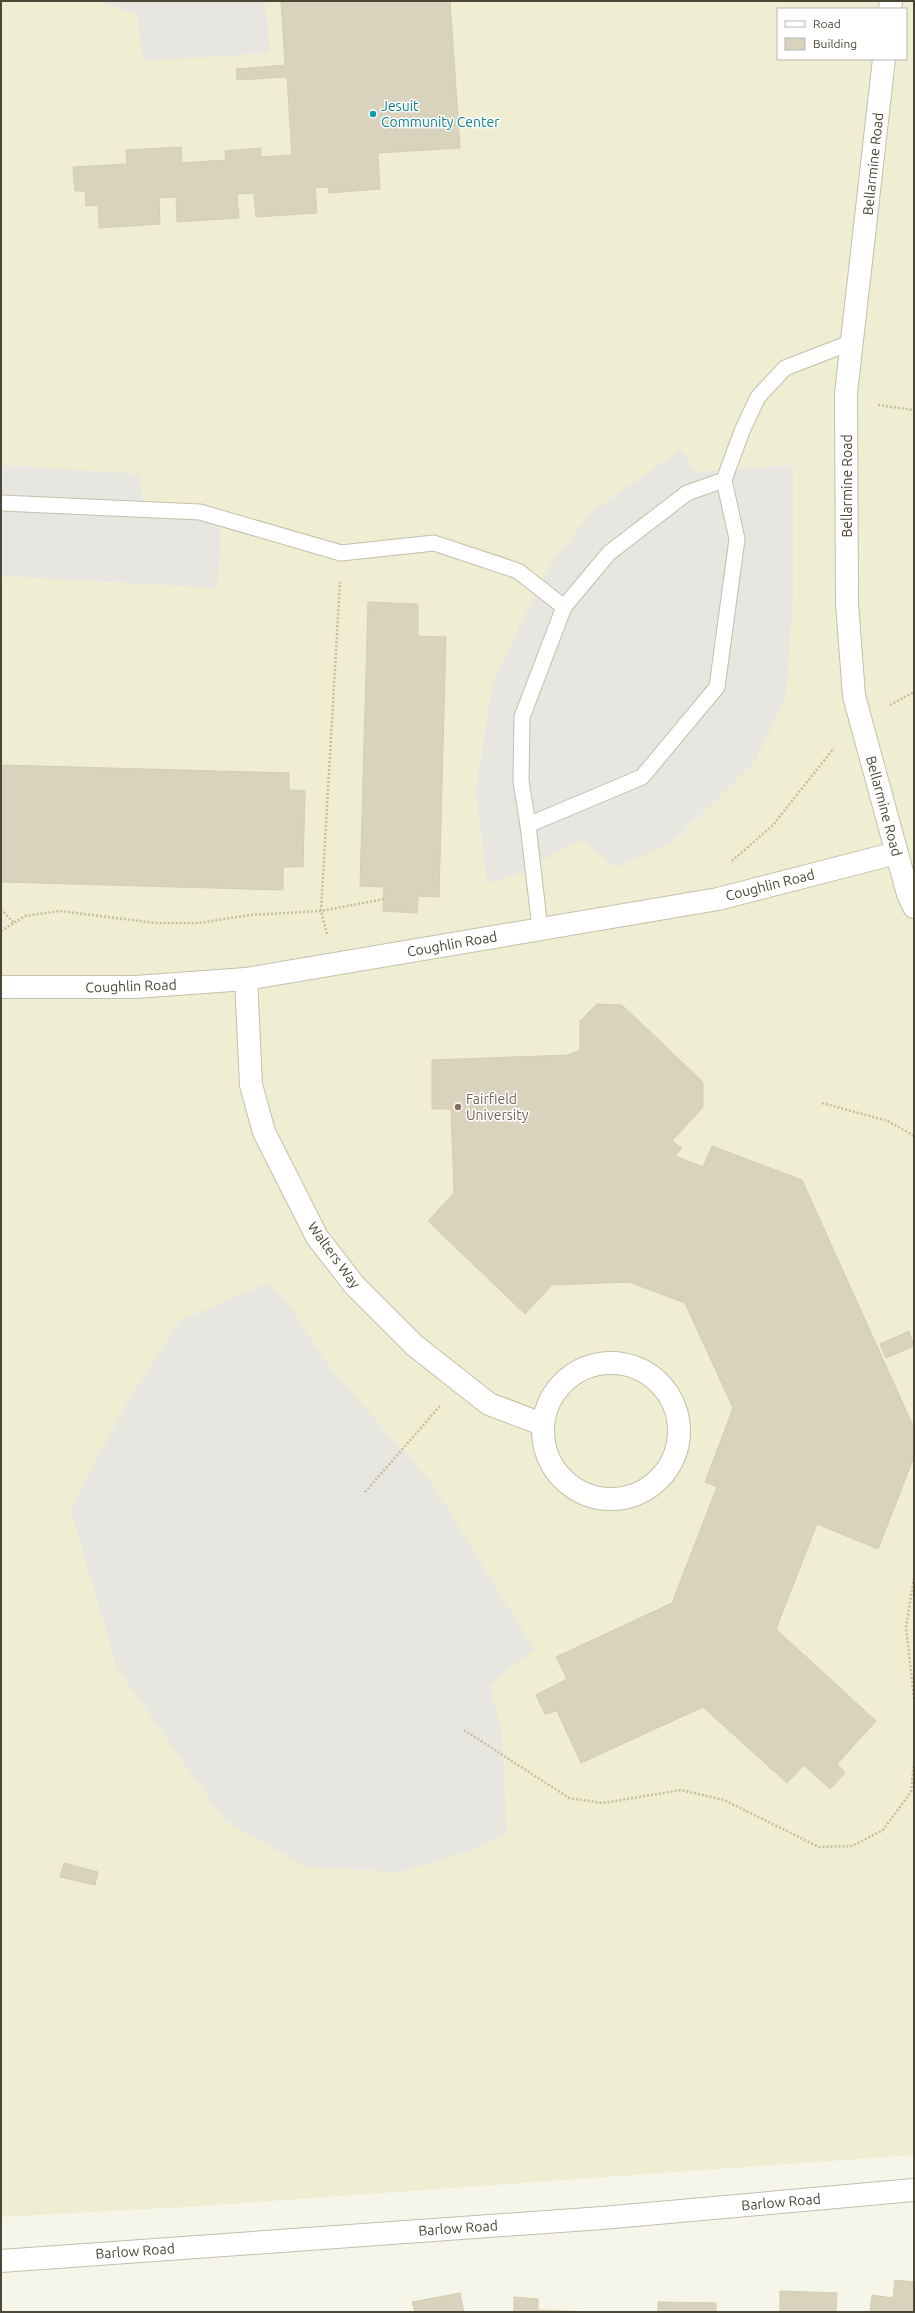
<svg xmlns="http://www.w3.org/2000/svg" width="915" height="2313" font-family="Ubuntu,sans-serif">
<rect width="100%" height="100%" fill="#f6f5e9"/>
<path fill="#f0eed2" fill-rule="evenodd" d="M1,1H914V2155L203,2206L1,2217ZM778,9H906V59H778Z"/>
<g fill="#e7e6e1">
<polygon points="99,1 265,1 270,53 143,61 137,15"/>
<polygon points="681,450 697,472 793,465 793,597 786,697 756,760 672,843 616,867 581,840 515,875 487,883 476,791 492,687 520,624 549,566 591,512"/>
<polygon points="1,465 140,474 143,505 221,514 218,588 1,576"/>
<polygon points="268,1283 284,1298 327,1364 433,1485 534,1649 489,1685 502,1732 507,1833 471,1851 400,1872 306,1867 224,1820 117,1668 71,1511 122,1411 179,1321"/>
</g>
<g fill="#d9d3bd" stroke="#d4cdb0">
<polygon points="281,1 450,1 460,148 378,153 380,189 329,193 328,187 315,188 317,213 256,217 254,193 237,194 239,218 177,222 176,197 159,198 160,224 99,228 98,205 86,206 85,191 75,191 73,167 127,164 126,150 181,147 182,163 226,160 225,151 261,148 261,157 292,155 287,77 237,80 236,69 285,65"/>
<polygon points="368,602 418,604 418,636 446,637 439,897 418,896 417,913 383,911 384,887 360,886"/>
<polygon points="1,765 289,773 289,790 305,791 303,867 283,867 283,890 1,882"/>
<polygon points="597,1004 622,1005 703,1082 703,1107 672,1141 682,1148 675,1156 703,1167 712,1146 802,1180 914,1428 914,1457 878,1549 817,1524 776,1629 876,1721 837,1764 845,1773 830,1789 804,1765 787,1783 703,1707 581,1763 557,1711 545,1714 536,1695 567,1679 556,1657 672,1603 717,1487 705,1482 733,1408 685,1303 629,1282 552,1285 525,1314 428,1221 454,1193 451,1109 432,1109 432,1060 568,1055 580,1050 580,1021"/>
<polygon points="909,1331 914,1346 886,1358 880,1344"/>
<polygon points="64,1863 98,1872 95,1885 60,1877"/>
<polygon points="895,2280 914,2282 914,2312 870,2312 872,2295 893,2298"/>
<polygon points="780,2291 837,2293 836,2312 780,2312"/>
<polygon points="460,2293 464,2312 415,2312 412,2302"/>
<polygon points="514,2297 538,2299 538,2310 592,2312 514,2312"/>
<polygon points="658,2302 716,2303 716,2312 658,2312"/>
</g>
<g fill="none" stroke-linecap="round" stroke-linejoin="round">
<defs>
<g id="service">
<polyline points="1,503 200,512 341,553 434,543 518,571 564,607"/>
<polyline points="528,825 642,777 717,687 737,539 724,480 742,431 758,397 785,368 852,342"/>
<polyline points="540,929 528,825 521,781 522,717 564,607 609,553 687,493 724,480"/>
</g>
<g id="minor">
<polyline points="890,9 891,1"/>
<polyline points="884,59 846,393 847,603 854,696 908,894 914,907"/>
<polyline points="246,979 251,1085 264,1132 317,1237 355,1286 414,1345 489,1404 542,1424"/>
<polyline points="1,987 135,987 246,979 718,899 896,853"/>
<circle cx="611" cy="1431" r="68"/>
</g>
<polyline id="tertiary" points="1,2261 602,2218 914,2190"/>
</defs>
<use href="#service" stroke="#c3bfaa" stroke-width="17"/>
<use href="#minor" stroke="#c3bfaa" stroke-width="24"/>
<use href="#tertiary" stroke="#c3bfaa" stroke-width="24"/>
<g stroke="#c6bf9a" stroke-width="2.5" stroke-dasharray="2 2" stroke-linecap="butt">
<polyline points="878,405 914,410"/>
<polyline points="890,705 914,692"/>
<polyline points="732,861 773,825 834,748"/>
<polyline points="1,909 14,923"/>
<polyline points="1,931 25,916 60,911 156,923 199,923 250,915 321,911 384,899"/>
<polyline points="327,934 321,911 340,582"/>
<polyline points="822,1103 888,1121 914,1136"/>
<polyline points="365,1492 440,1406"/>
<polyline points="914,1578 906,1627 914,1699"/>
<polyline points="464,1730 569,1798 603,1803 681,1790 724,1800 819,1847 852,1846 883,1830 911,1792 914,1763"/>
</g>
<use href="#service" stroke="#fff" stroke-width="15"/>
<use href="#minor" stroke="#fff" stroke-width="22"/>
<use href="#tertiary" stroke="#fff" stroke-width="22"/>
</g>
<circle fill="#0f9aa8" stroke="#fff" stroke-width="1.5" cx="373" cy="114" r="4"/>
<circle fill="#8d6e63" stroke="#fff" stroke-width="1.5" cx="458" cy="1107" r="4"/>
<g text-anchor="middle" stroke-width="3" stroke-linejoin="round" paint-order="stroke">
<g font-size="14" fill="#0d838f" stroke="#fff" text-anchor="start">
<text x="381" y="111">Jesuit<tspan x="381" dy="16">Community Center</tspan></text>
</g>
<g font-size="14" fill="#4b4736" stroke="#fff">
<text transform="translate(873 164) rotate(-84)" y="5">Bellarmine Road</text>
<text transform="translate(847 486) rotate(-90)" y="5">Bellarmine Road</text>
<text transform="translate(884 806) rotate(75)" y="5">Bellarmine Road</text>
<text transform="translate(770 885) rotate(-14)" y="5">Coughlin Road</text>
<text transform="translate(452 944) rotate(-10)" y="5">Coughlin Road</text>
<text transform="translate(131 986) rotate(-2)" y="5">Coughlin Road</text>
<text transform="translate(334 1255) rotate(54)" y="5">Walters Way</text>
<text transform="translate(781 2202) rotate(-5)" y="5">Barlow Road</text>
<text transform="translate(458 2228) rotate(-4)" y="5">Barlow Road</text>
<text transform="translate(135 2251) rotate(-4)" y="5">Barlow Road</text>
</g>
<g font-size="14" fill="#785e54" stroke="#fff" text-anchor="start">
<text x="466" y="1104">Fairfield<tspan x="466" dy="16">University</tspan></text>
</g>
</g>
<rect width="915" height="2313" fill="none" stroke="#4b4736" stroke-width="4"/>
<rect x="777" y="8" width="130" height="52" fill="#ffffff" stroke="#b7b5af"/>
<rect x="785" y="21" width="20" height="6" fill="#ffffff" stroke="#b7b5af"/>
<text x="813" y="28" font-size="12" fill="#4b4736">Road</text>
<rect x="785" y="38" width="20" height="12" fill="#d9d3bd" stroke="#b7b5af"/>
<text x="813" y="48" font-size="12" fill="#4b4736">Building</text>
</svg>
